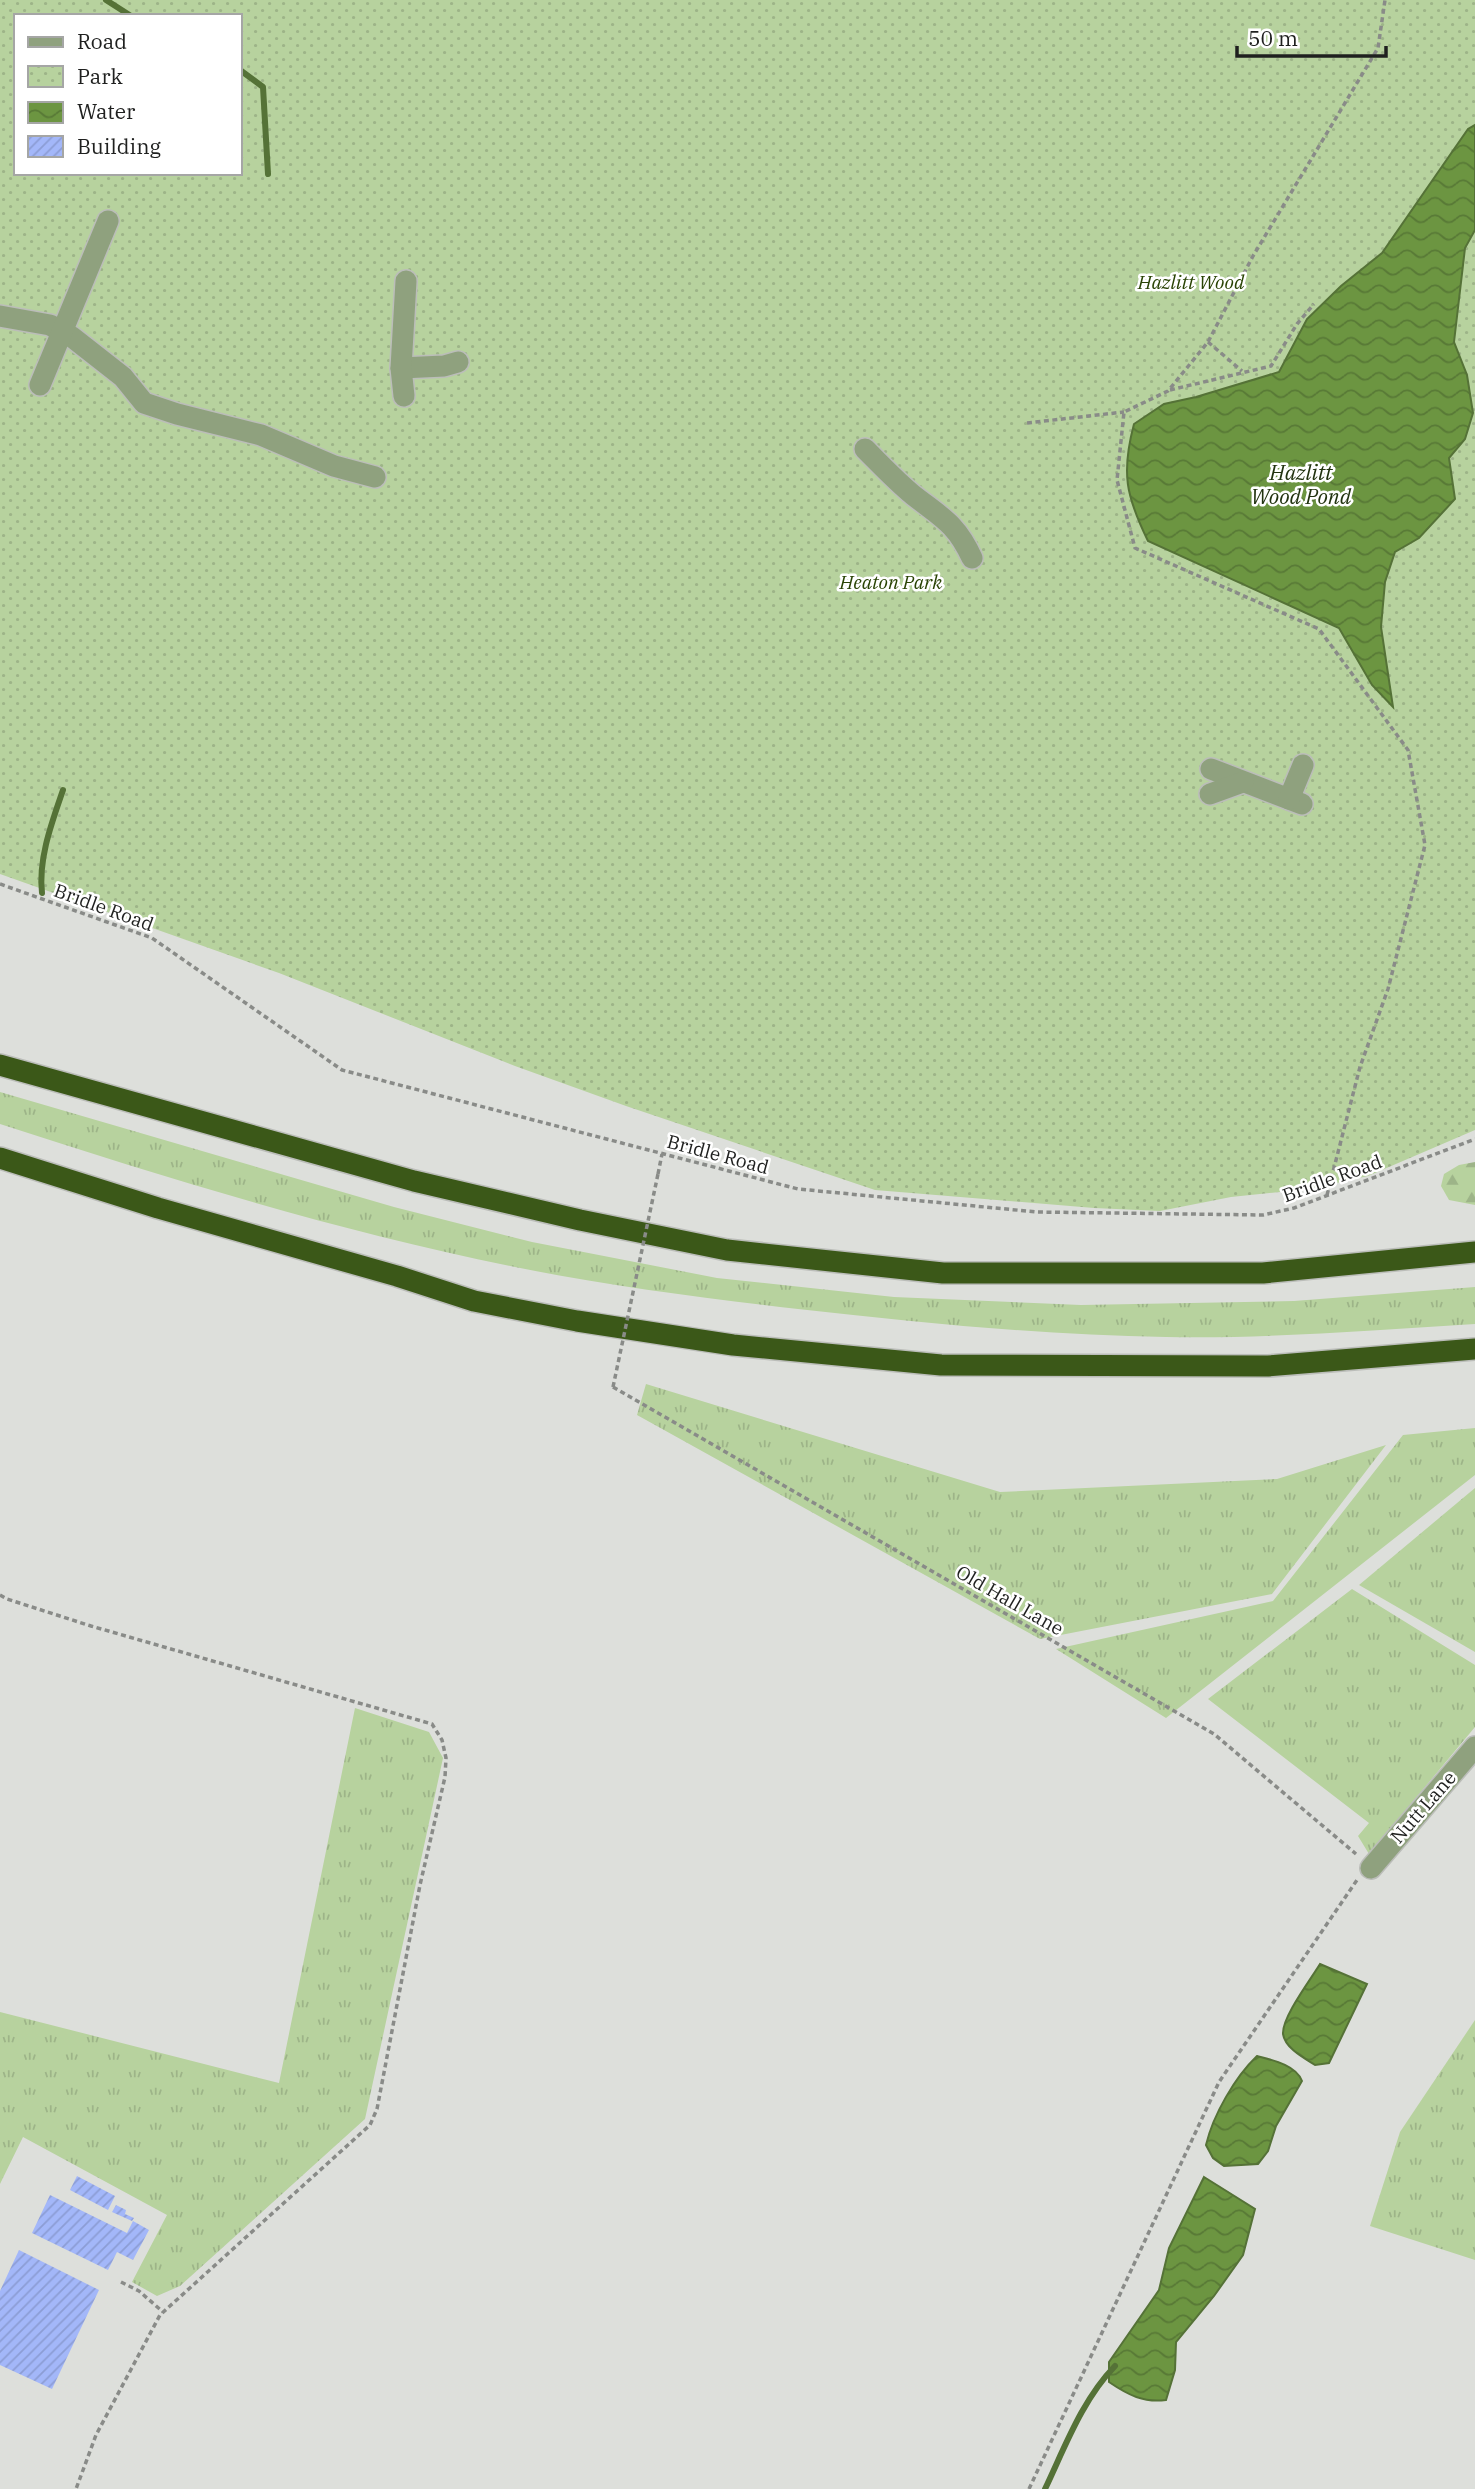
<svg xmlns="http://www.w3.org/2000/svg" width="1475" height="2489" font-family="'IBM Plex Serif',serif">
<defs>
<pattern id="grass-tufts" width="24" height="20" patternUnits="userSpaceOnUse" patternTransform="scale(1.75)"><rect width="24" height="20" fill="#b7d29e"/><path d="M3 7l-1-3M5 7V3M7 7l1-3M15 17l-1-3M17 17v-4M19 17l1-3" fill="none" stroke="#9db488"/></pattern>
<pattern id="forest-firs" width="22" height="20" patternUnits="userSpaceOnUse" patternTransform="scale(1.75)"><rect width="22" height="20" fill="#b7d29e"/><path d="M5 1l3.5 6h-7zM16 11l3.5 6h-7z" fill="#9db488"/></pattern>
<pattern id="park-dots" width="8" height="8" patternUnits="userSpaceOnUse" patternTransform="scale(1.75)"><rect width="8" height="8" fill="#b7d29e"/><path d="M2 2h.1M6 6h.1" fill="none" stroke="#9db488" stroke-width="1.8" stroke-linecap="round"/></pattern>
<pattern id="water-waves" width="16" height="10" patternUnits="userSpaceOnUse" patternTransform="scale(1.75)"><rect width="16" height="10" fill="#6c9541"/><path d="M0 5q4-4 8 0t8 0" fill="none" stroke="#587936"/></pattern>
<pattern id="building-hatch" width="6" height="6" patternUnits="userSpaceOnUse" patternTransform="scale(1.75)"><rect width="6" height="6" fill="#a3b7f9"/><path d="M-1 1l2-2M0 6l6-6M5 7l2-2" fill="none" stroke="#8c9dd5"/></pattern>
</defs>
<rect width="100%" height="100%" fill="#dddfdb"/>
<g fill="url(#grass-tufts)">
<path d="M0,1092L394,1207L532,1242L717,1278L894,1297L1081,1305L1294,1301L1475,1287V1324C1372,1330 1269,1339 1166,1337C1043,1335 921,1323 798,1309C704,1298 609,1286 515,1267C340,1232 170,1179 0,1124Z"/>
<polygon points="646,1384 1000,1492 1277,1479 1386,1445 1272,1594 1040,1639 637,1415"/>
<polygon points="1475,1428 1475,1475 1166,1718 1056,1649 1273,1601 1403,1435"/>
<polygon points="1475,1488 1475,1652 1359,1585"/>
<polygon points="1352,1589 1475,1665 1475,1727 1369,1854 1358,1836 1369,1823 1208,1699"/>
<polygon points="355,1708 429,1732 443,1758 365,2119 180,2286 157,2296 132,2282 167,2215 23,2137 0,2184 0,2012 279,2083"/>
<polygon points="1475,2020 1475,2260 1370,2226 1400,2132"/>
</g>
<polygon fill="url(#forest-firs)" points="1475,1162 1475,1205 1449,1200 1441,1186 1444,1174 1459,1165"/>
<path fill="url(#park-dots)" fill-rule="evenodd" d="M0,0H1475V1130L1368,1176L1310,1189L1231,1197L1160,1211L1094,1208L875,1190L626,1106L515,1066L279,973L0,874ZM16,16H240V173H16Z"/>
<g fill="url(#water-waves)" stroke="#557237" stroke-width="2">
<path d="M1475,125V230L1465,248L1454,342L1467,375L1473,413L1465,439L1449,458L1455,499L1419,538L1395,552L1385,582L1381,627L1393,707L1372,685L1339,628L1148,541C1126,496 1121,473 1134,424L1164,404L1196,397L1279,372L1307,319L1341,286L1382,253L1468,129Z"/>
<path d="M1320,1964L1367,1984L1329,2063L1315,2065C1304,2058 1285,2048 1283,2034C1282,2017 1311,1979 1320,1964Z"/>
<path d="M1257,2056C1272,2060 1296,2065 1302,2081L1276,2126L1268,2151L1258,2164L1224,2166L1213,2158L1206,2145C1213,2115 1235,2077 1257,2056Z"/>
<path d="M1204,2177L1255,2209L1243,2255L1214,2296L1176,2342L1175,2370L1166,2400C1144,2403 1128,2395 1109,2382V2362L1159,2290L1169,2248Z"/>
</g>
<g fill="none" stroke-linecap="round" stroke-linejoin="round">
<g stroke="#557237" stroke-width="6">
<polyline points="106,0 131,16"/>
<polyline points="240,70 263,87 268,174"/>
<path d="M42,893C38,859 52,822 63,790"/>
<path d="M1045,2489C1065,2447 1082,2400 1115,2366"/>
</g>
</g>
<g fill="url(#building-hatch)">
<polygon points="77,2176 115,2196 108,2210 70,2190"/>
<polygon points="50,2195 127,2233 133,2221 149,2230 133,2260 117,2252 108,2270 32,2233"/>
<polygon points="116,2205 126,2210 125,2214 134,2218 132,2221 112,2212"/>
<polygon points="19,2250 99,2290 52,2389 0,2365 0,2291"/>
</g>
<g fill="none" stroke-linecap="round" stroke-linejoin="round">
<defs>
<g id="minor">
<polyline points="0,316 50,325 72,337 123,377 144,403 177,414 261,435 334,466 375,477"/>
<polyline points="401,368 444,366 458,362"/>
<polyline points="40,385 108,221"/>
<polyline points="404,396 401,368 406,281"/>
<path d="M865,449C881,465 896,481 913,495C941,517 956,523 972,558"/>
<polyline points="1211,769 1302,804"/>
<polyline points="1210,794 1243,782"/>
<polyline points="1289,799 1303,765"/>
<polyline points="1371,1868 1475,1747"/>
</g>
<g id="highway">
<polyline points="0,1065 414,1181 580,1220 727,1250 943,1273 1263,1273 1475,1252"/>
<polyline points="0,1158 158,1208 397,1276 474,1301 577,1321 733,1345 941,1365 1268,1366 1475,1349"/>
</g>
</defs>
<use href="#minor" stroke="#bbbdb9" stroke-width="24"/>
<use href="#highway" stroke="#bbbdb9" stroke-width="24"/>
<g stroke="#898b88" stroke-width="3.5" stroke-dasharray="5 3.5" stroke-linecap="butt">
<polyline points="1208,342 1242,371"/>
<polyline points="1170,390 1271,366 1297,324 1314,304"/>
<polyline points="1027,423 1124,412"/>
<polyline points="0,884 152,938 342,1070 798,1189 1037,1212 1263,1215 1294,1208 1475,1139"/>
<polyline points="658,1174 662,1154"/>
<polyline points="1327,1195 1360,1067 1388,989 1425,845 1408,750 1319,629 1135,548 1117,480 1124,412 1168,391 1208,342 1253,256 1378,48 1385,0"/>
<polyline points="613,1387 1214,1734 1356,1854"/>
<polyline points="0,1595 7,1599 91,1626 432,1724 442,1740 446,1758 445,1777 420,1885 377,2109 370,2125 160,2315 96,2435 76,2489"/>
<polyline points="121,2282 139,2291 163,2312"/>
<polyline points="1029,2489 1219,2082 1357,1880"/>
</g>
<use href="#minor" stroke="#8fa17e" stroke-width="21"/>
<use href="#highway" stroke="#3b5818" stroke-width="21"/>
<polyline stroke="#898b88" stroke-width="3.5" stroke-dasharray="5 3.5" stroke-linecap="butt" points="613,1387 658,1174"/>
</g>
<g text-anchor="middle" stroke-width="5" stroke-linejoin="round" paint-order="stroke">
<g font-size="19" font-style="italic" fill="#294304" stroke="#fff">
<text x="1191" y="289">Hazlitt Wood</text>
<text x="891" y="589">Heaton Park</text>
</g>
<g font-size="19" fill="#1f201f" stroke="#fff">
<text transform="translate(104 907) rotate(20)" y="7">Bridle Road</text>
<text transform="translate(718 1154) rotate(15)" y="7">Bridle Road</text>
<text transform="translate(1332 1178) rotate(-20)" y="7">Bridle Road</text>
<text transform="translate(1010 1600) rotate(30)" y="7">Old Hall Lane</text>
<text transform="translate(1423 1807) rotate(-49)" y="7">Nutt Lane</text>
</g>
<g font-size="21" font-style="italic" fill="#21320f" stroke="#fff">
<text x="1301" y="480">Hazlitt<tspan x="1301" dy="24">Wood Pond</tspan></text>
</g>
</g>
<rect x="14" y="14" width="228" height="161" fill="#ffffff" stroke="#a5a6a5" stroke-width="2"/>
<rect x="28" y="37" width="35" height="10" fill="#8fa17e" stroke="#a5a6a5" stroke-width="2"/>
<text x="77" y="49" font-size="21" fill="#1f201f">Road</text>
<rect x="28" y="66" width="35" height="21" fill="url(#park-dots)" stroke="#a5a6a5" stroke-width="2"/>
<text x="77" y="84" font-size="21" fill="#1f201f">Park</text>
<rect x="28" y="102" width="35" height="21" fill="url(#water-waves)" stroke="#a5a6a5" stroke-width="2"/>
<text x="77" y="119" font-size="21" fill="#1f201f">Water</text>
<rect x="28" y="136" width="35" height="21" fill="url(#building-hatch)" stroke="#a5a6a5" stroke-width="2"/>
<text x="77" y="154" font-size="21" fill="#1f201f">Building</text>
<path d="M1237 46v10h149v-10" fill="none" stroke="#1f201f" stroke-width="3.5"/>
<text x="1248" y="46" font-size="21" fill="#1f201f" stroke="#ffffff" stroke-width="5" paint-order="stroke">50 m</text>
</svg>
